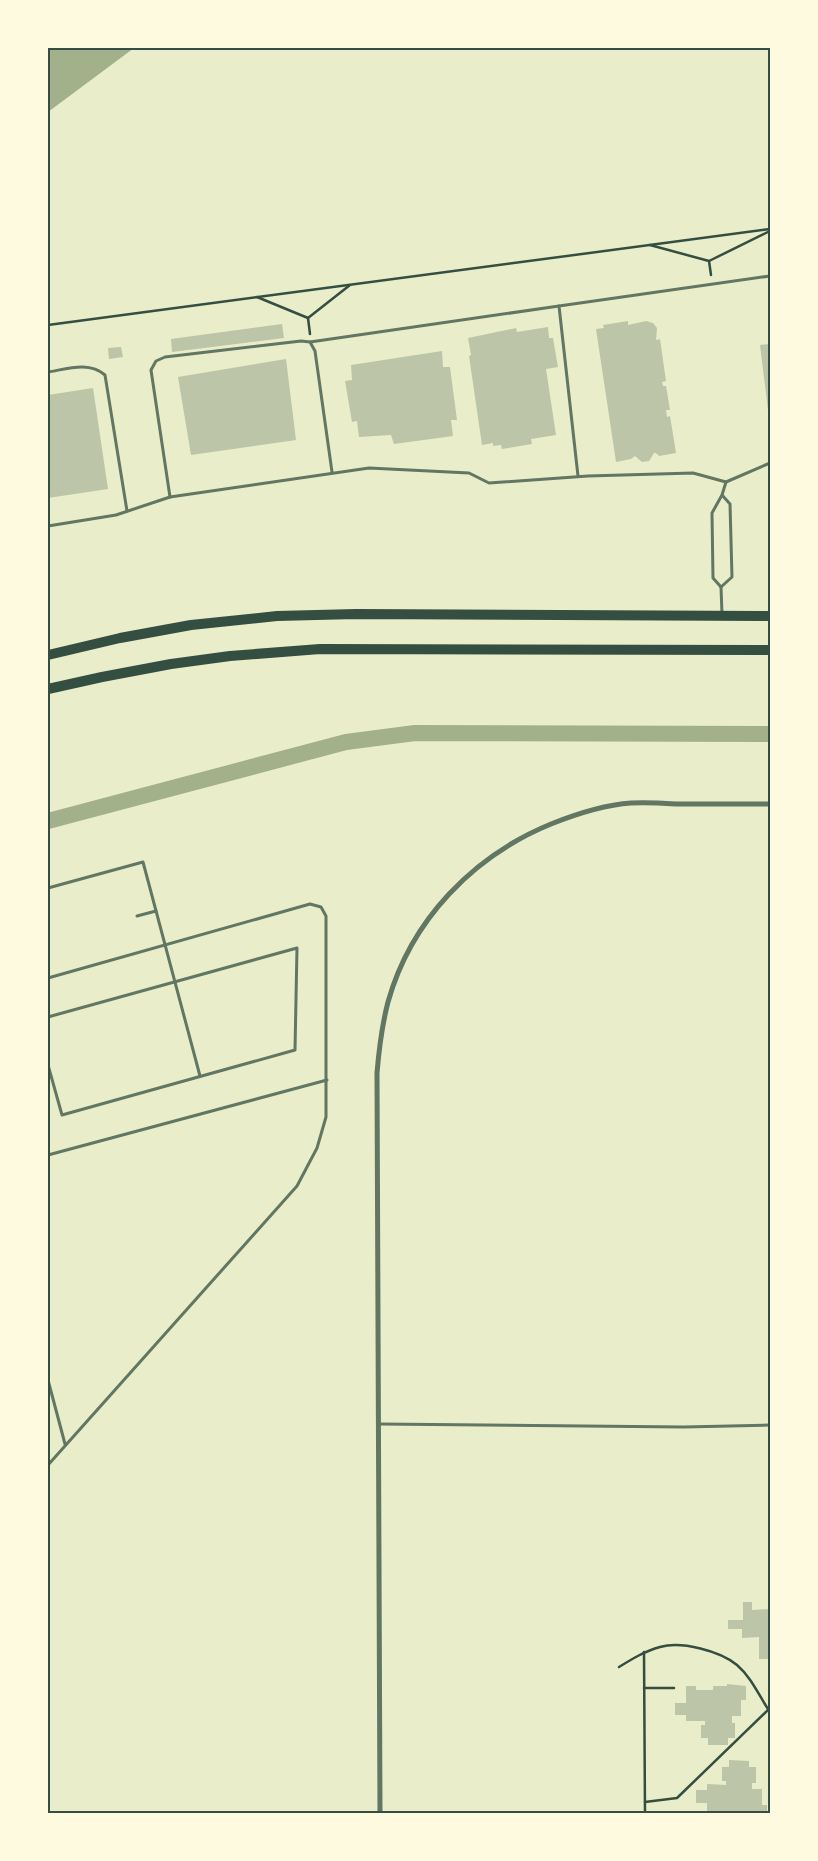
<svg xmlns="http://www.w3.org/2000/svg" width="818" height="1861" font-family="'Alegreya Sans',sans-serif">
<rect width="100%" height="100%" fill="#e9edc9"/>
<polygon fill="#a3b18a" points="48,48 134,48 48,112"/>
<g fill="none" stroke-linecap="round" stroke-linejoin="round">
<polyline stroke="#a3b18a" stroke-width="16" points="48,821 346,742 415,733 770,734"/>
</g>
<g fill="#bcc5a7">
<polygon points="628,321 628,325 646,321 653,323 657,328 656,340 660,339 666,381 662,382 663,386 666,386 670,410 666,410 667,417 670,416 676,453 659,456 656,453 654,453 649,461 642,462 635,456 631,459 616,462 596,329 604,328 603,325"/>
<polygon points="282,324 284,338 172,352 171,339"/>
<polygon points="548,327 549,338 553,338 558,367 546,369 556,435 531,439 532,444 502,449 501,445 493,446 493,443 482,445 469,356 471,355 468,338 516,328 517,332"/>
<polygon points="770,344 770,418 769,418 760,345"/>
<polygon points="121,347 123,357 109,359 108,348"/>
<polygon points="442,351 443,367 450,367 457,420 451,420 453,436 394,444 391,435 359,437 357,421 352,422 345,381 352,380 351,365"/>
<polygon points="286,359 296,440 191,455 178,377"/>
<polygon points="93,388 108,489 48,498 48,395"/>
<polygon points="743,1602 752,1602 752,1610 770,1609 770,1659 759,1659 759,1637 742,1638 742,1629 728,1629 728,1620 743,1620"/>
<polygon points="727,1684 746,1686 746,1700 741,1700 741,1716 732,1716 732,1723 735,1723 735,1738 728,1738 728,1745 708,1745 708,1738 701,1738 701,1725 705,1725 705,1721 686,1721 686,1715 675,1715 675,1703 686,1703 686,1686 696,1686 696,1690 713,1690 713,1686 727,1686"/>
<polygon points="729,1760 749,1761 749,1767 756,1767 756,1783 752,1783 752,1789 762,1789 762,1805 767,1805 767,1814 707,1814 707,1803 696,1803 696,1790 707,1790 707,1784 726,1785 726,1781 722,1781 722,1767 729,1767"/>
</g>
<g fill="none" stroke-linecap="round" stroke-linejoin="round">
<g stroke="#344e41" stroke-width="2.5">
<polyline points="650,245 709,261 711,275"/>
<polyline points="709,261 770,231"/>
<polyline points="257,297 308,318 310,334"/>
<polyline points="308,318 350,285"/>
<polyline points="48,325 770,229"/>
<polyline points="644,1652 645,1814"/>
<path d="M619,1667C632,1659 645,1651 660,1647C682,1641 720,1651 737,1665C752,1678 759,1696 770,1712"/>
<polyline points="644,1688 674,1688"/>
<polyline points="645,1802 677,1798 769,1709"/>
</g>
<g stroke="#617663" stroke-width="3">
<polyline points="310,342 559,306"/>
<path d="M48,372C67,369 89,361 105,375L127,511"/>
<polyline points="578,476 559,306 770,276"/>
<polyline points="722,495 730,504 732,577 721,587 713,578 712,513 722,495 726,482 770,463"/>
<polyline points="170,497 151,370 156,361 165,357 301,341 310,342 315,351 332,472"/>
<polyline points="48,526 116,515 170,497 369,468 469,473 489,483 588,476 693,473 726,482"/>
<polyline points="721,587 722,614"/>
<polyline points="48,888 143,862 200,1076"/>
<polyline points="137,916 156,911"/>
<polyline points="48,978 310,904 321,907 326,916 326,1117 317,1148 297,1186 48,1465"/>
<polyline points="48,1017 297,948 295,1050 62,1115 48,1065"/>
<polyline points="48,1155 327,1080"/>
<polyline points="48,1380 65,1444"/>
<polyline points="379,1424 684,1427 770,1425"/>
</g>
<path stroke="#617663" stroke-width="5" d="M380,1814L377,1073C379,1049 382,1025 388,1002C411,920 473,856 551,824C576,814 603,805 631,803C646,802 661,803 676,804C708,804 739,804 770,804"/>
<g stroke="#344e41" stroke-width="10">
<polyline points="48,655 120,638 191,625 277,616 356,614 770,616"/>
<polyline points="48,689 102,677 171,664 230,656 320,649 770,650"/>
</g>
</g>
<rect width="818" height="1861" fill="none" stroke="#fefae0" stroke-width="98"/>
<rect x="49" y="49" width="720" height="1763" fill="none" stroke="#344e41" stroke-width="2"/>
</svg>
